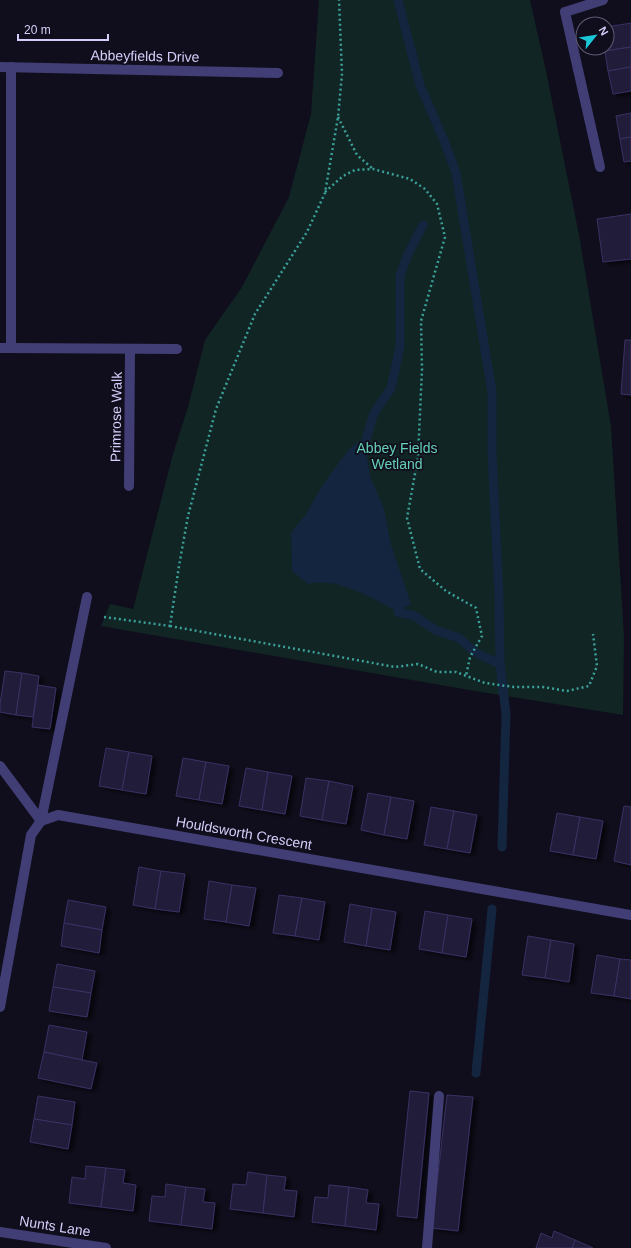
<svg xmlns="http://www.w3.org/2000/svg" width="631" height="1248" font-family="Helvetica,sans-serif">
<defs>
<filter id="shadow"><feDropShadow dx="4.5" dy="2.5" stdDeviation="2" flood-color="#0009"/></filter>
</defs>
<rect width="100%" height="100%" fill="#100e1c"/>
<polygon fill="#112524" points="319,0 530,0 546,71 579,235 611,426 624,637 623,715 475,691 101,626 110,604 133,609 173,454 188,407 205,340 242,287 289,197 311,114"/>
<path fill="#13253f" d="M361,440L368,444L367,456L370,476L384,509L391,545L411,604L398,612C380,602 347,583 326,583C320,582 314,583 308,584L292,571L291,533L306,514L322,486L349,449Z"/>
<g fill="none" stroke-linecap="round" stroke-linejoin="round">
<g stroke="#13253f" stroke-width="9">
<polyline points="398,0 420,85 445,143 456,173 492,392 492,452 499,596 500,664 506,714 502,847"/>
<polyline points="365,443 374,413 391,388 400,347 400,275 409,252 423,225"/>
<polyline points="398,612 415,616 435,630 459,638 476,653 500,664"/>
<polyline points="476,1073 492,909"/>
</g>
</g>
<g fill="#221c3a" stroke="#3a3163" filter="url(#shadow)">
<polygon points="631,23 631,47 605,51 605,48 607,48 607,27"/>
<polygon points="631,47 631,67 608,71 605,51"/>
<polygon points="631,67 631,91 613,94 608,71"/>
<polygon points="631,113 631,137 620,139 616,116"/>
<polygon points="631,137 631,161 624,162 620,139"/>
<polygon points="631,214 631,259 603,262 597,219"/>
<polygon points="625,340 631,340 631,395 621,394"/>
<polygon points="5,671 22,673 16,715 0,712 0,704"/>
<polygon points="22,673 39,676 33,717 16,715"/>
<polygon points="38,685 56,688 50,729 32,727"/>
<polygon points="106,748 129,752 122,790 99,786"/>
<polygon points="129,752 152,756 146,794 122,790"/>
<polygon points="183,758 206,762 199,800 176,796"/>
<polygon points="206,762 229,766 222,804 199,800"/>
<polygon points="246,768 268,772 262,810 239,806"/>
<polygon points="268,772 292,776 285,814 262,810"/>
<polygon points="306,778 329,781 322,820 300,816"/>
<polygon points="329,781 353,786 346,824 322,820"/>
<polygon points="368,793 391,797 384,835 361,830"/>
<polygon points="391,797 414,801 407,839 384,835"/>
<polygon points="624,806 631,807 631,865 614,861"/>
<polygon points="431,807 454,811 447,849 424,845"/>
<polygon points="454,811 477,815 470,853 447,849"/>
<polygon points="557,813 580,817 573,855 550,851"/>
<polygon points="580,817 603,821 596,859 573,855"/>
<polygon points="139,867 161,871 155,909 133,905"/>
<polygon points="161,871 185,874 179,912 155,909"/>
<polygon points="209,881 232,885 226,922 204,919"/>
<polygon points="232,885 256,888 249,926 226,922"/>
<polygon points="279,895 302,898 295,936 273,933"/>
<polygon points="302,898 325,902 319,940 295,936"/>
<polygon points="68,900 106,907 102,930 64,923"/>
<polygon points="350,904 372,908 366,946 344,942"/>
<polygon points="372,908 396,912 390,950 366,946"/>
<polygon points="425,911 448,915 442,953 419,949"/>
<polygon points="448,915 472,919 466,957 442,953"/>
<polygon points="64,923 102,930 99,953 61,946"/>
<polygon points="528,936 551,940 545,978 522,975"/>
<polygon points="551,940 574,944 569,982 545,978"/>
<polygon points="597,955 620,959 614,996 591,993"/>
<polygon points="620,959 631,960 631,999 614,996"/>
<polygon points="57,964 95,971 91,993 53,987"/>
<polygon points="53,987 91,993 87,1017 49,1011"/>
<polygon points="49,1025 87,1032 82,1060 44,1052"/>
<polygon points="44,1052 97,1063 91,1089 38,1078"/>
<polygon points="410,1091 429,1093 417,1218 397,1216"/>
<polygon points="447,1095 473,1097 458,1231 432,1228"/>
<polygon points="38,1096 75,1102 72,1125 34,1119"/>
<polygon points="34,1119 72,1125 68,1149 30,1142"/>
<polygon points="86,1166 106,1168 101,1207 69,1203 72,1177 85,1179"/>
<polygon points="106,1168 125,1170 123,1183 136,1185 133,1211 101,1207"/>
<polygon points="248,1172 267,1175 263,1213 230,1209 233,1184 246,1185"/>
<polygon points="267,1175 286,1177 284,1190 297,1191 294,1217 263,1213"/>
<polygon points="166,1184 186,1187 181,1225 149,1221 152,1196 165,1197"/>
<polygon points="329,1185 349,1187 345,1226 312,1222 315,1197 328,1198"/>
<polygon points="186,1187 205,1189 203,1202 215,1203 212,1229 181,1225"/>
<polygon points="349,1187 368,1190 366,1203 379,1204 376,1230 345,1226"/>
<polygon points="554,1231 575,1240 572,1248 536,1248 541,1233 552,1238"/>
<polygon points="575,1240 593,1248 572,1248"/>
</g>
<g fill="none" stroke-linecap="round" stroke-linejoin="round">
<g stroke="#3ba19a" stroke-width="2.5" stroke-dasharray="2 3" stroke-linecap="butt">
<polyline points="338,117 357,155 373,169"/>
<polyline points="325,192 343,176 355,170 373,169 410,179 425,189 437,204 445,237 421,321 422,369 418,457 407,518 420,569 446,591 476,608 482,636 470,657 466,676"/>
<polyline points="104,617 170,626 179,566 188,516 216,409 255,314 307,232 325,193 338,117 342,74 339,0"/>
<polyline points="170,626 395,667 418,664 437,672 456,672 485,683 514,687 543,687 567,691 589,686 597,666 593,634"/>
</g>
<g stroke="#403e75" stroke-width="10">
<polyline points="565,12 600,167"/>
<polyline points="41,821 87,597"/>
<polyline points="427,1248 439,1096"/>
</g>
<g stroke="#403e75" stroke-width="10">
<polyline points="565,12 603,0"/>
<polyline points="0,67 278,73"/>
<polyline points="0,348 11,348 11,67"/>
<polyline points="11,348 177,349"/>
<polyline points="129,486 130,349"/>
<polyline points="0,766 41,821"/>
<polyline points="0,1007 31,835 41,821 58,815 631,915"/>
<polyline points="0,1232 106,1248"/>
</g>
</g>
<g text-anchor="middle" stroke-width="3.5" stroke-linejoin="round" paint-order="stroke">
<g font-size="14" fill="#d3cef9" stroke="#100e1c">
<text transform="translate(145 56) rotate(1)" y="5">Abbeyfields Drive</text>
<text transform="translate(116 417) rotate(-89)" y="5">Primrose Walk</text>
<text transform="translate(244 833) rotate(10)" y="5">Houldsworth Crescent</text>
<text transform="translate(55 1226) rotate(9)" y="5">Nunts Lane</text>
</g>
<g font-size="14" fill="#64cfb4" stroke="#100e1c">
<text x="397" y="453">Abbey Fields<tspan x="397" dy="16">Wetland</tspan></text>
</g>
</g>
<g transform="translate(595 36) rotate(60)"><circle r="19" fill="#100e1c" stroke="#5e5b74"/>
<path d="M0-3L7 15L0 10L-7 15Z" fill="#1ac7d9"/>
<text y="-6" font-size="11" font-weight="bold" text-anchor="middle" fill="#d3cef9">N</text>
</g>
<path d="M18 34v6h90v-6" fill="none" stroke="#d3cef9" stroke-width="2"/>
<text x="24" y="34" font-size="12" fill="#d3cef9" stroke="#100e1c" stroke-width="3" paint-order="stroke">20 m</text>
</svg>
